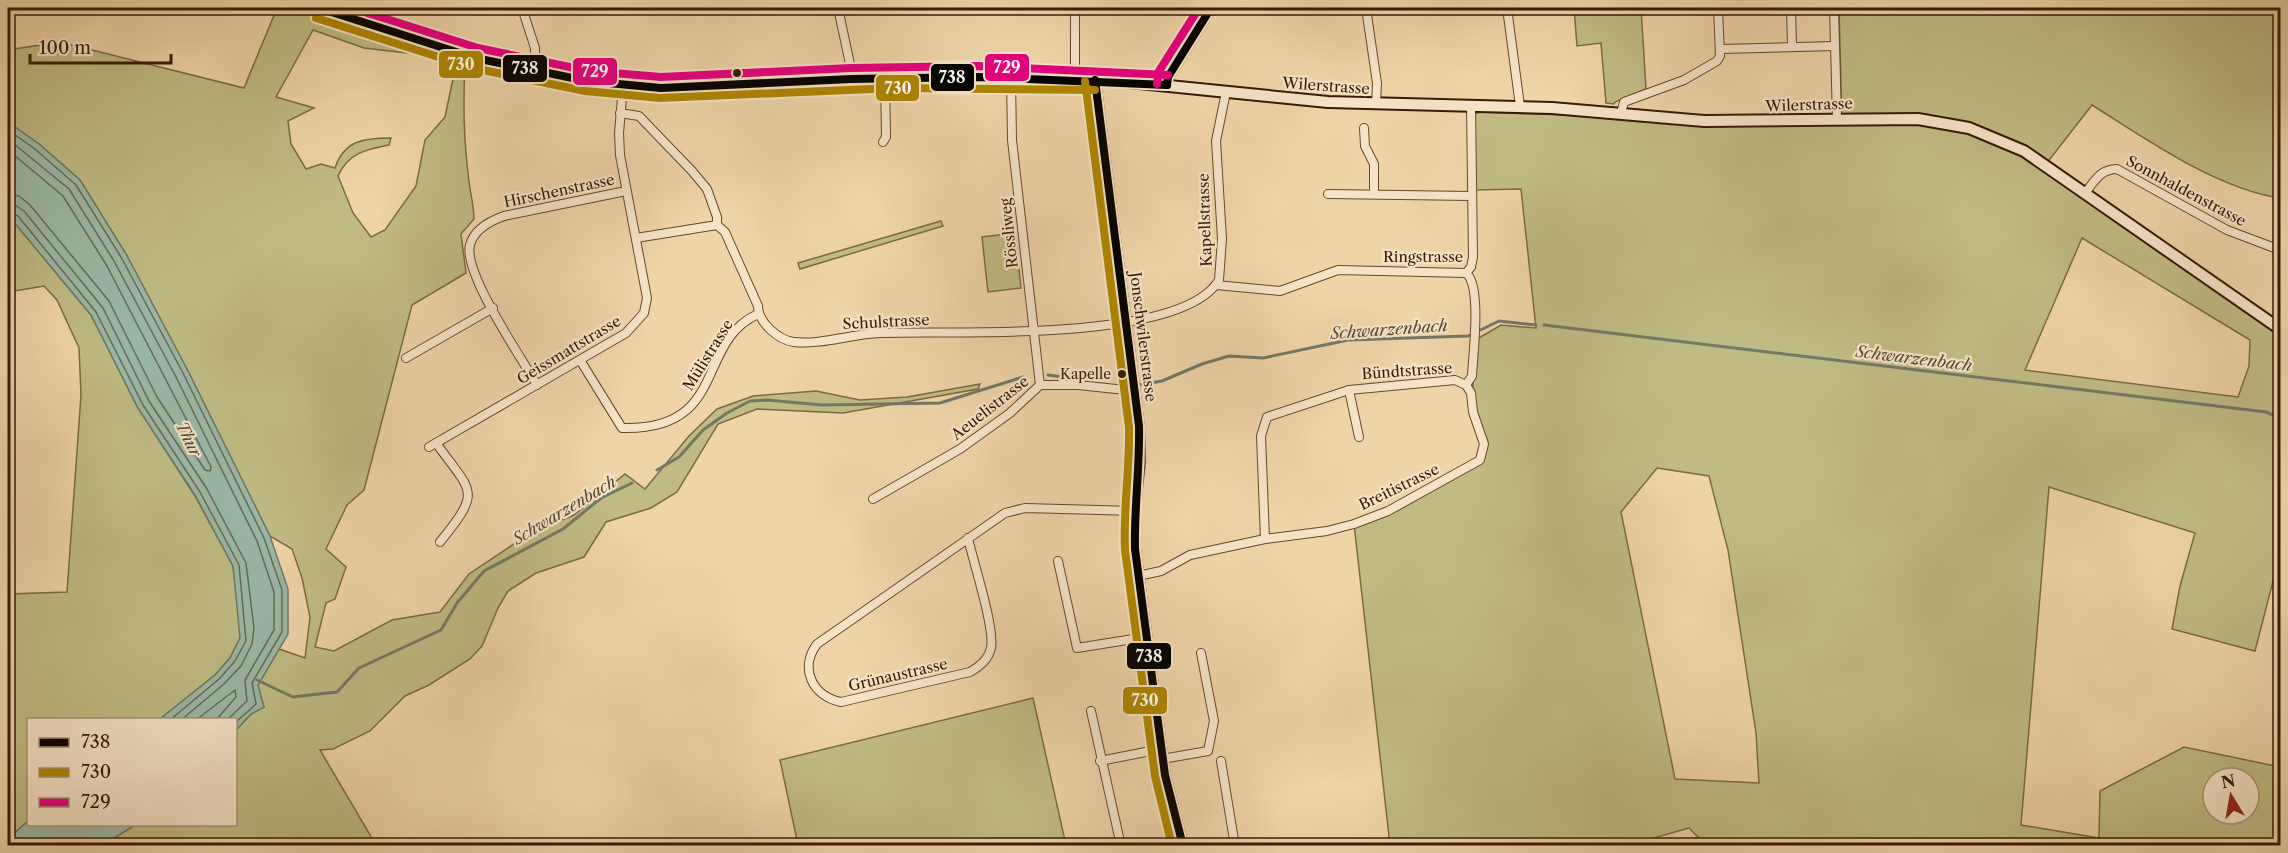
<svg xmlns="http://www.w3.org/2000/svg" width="2288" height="853" font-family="'Libre Caslon Text',serif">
<rect width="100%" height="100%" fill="#efd4a8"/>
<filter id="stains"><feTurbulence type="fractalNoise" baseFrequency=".00333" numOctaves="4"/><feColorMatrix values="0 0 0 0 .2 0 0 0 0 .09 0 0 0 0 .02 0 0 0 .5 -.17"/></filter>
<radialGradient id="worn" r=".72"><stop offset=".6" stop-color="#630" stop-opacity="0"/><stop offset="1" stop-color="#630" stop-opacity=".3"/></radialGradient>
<g fill="#bfbb83" stroke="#7b6b43" stroke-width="1.5" fill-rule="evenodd">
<path d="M277,8L314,15L413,48L407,53L364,48L313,30L276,97L314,108L288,121L291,144L306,169L321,164L335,168C344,140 365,138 391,138L389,145C367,149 348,153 338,176L353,213L371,237L385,230L416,186L425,140L445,117L455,69L459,63L465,66C463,101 464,139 468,173C469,189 474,204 474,219L461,234L466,273L412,305L364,490L347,505L326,549L346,567L335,599L326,603L315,647L334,651L392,620L440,612L469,574L532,532L574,515L625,474L645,489L689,436L717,409L753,396L816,391L860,400L907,397L980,384L978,389L843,413L757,409L718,424L677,492L651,508L606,522L584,557L536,573L508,591L498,608L482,646L470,659L429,685L405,696L370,731L333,749L320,750L376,845H103L135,825L236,824V730L251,714L264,707L257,686L279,649L305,658L310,617L302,578L292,549L270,536L188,371L126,254L80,180L39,144L8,122V50L60,42L244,88Z"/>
<polygon points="1574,8 1641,8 1646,89 1615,102 1614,104 1606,103 1601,43 1577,46"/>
<path d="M1839,8H2280V198C2217,189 2146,139 2092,105L2046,164L2280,329V554L2255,651L2172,629L2180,586L2195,533L2049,487L2021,825L2099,838L2100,791L2184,747L2280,767V845L1707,846L1689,828L1629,845H1390L1354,524L1475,464L1485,449L1473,412V383L1477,339L1501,325L1536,328L1521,189L1475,190L1474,115L1479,112L1591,116L1702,126L1842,125ZM2082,238L2250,340L2249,366L2238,397L2025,370ZM1657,468L1709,476L1728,550L1756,733L1759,783L1675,779L1621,512ZM2213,778H2249V814H2213Z"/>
<polygon points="8,215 91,315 138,408 195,496 233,566 240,628 240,638 230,658 215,675 160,719 28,720 28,821 8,839 8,594 67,592 81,395 79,348 57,300 44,286 8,292"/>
<polygon points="941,221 943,226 800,269 798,263"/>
<polygon points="1015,233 1021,288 988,292 982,237"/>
<polygon points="1033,698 1066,845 798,845 780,760"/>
</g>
<g fill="#9ab8a7" stroke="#727965" stroke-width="1.5">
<polygon points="8,122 39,144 80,180 126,254 188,371 270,536 288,589 288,634 258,685 264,707 251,714 236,730 236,720 160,719 215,675 230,658 240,638 233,566 195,495 138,408 91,315 8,215"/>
<polygon points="28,821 28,824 135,825 103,845 8,845 8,839"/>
</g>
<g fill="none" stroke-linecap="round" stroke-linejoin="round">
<g stroke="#686a55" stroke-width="1.5">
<polyline points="8,130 35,149 76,185 121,257 183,373 264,538 282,590 282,632 252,683 256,704 236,722"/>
<polyline points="8,139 69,189 114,261 176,377 257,541 274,592 274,630 245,680 247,701 227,720"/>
<polyline points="8,150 63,196 107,266 211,467 210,471 205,470 157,397 109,301 30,205 19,196 8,194"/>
<polyline points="8,203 15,205 24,211 103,308 149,401 207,489 246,563 254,628 252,644 241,666 224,684 181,720"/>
<polyline points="8,211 18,216 96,312 143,405 200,492 239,565 246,641 235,661 219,679 170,720"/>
<polyline points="196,720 235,690 236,697 216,720"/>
</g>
<g stroke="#727965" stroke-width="3">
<polyline points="1544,325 2266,412 2280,418"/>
<polyline points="1048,375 1084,380"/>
<polyline points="1138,385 1162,381 1202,364 1229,356 1263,358 1348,340 1468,336 1499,321 1536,325"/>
<polyline points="657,470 679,457 703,430 727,413 750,401 767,400 822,405 940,403 1023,377"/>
<polyline points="257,680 293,697 337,692 359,668 441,630 457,603 484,571 563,529 601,498 632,483"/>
</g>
<defs>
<g id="minor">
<polyline points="522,8 535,48 535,71"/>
<polyline points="838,8 853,78"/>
<polyline points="1075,8 1075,80"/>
<polyline points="1366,8 1377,83 1376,104"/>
<polyline points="1507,8 1520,106"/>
<polyline points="1791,8 1792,45"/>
<polyline points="1834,8 1837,119"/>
<polyline points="1720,49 1835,46"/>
<polyline points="1011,78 1012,140 1040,385"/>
<polyline points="620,113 639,116 692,171 707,189 717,217 717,225"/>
<polyline points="1621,113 1624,102 1684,80 1717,61 1720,56 1718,8"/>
<polyline points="1364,128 1365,146 1374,164 1374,194"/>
<polyline points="883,142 886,137 885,77"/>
<path d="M2086,192C2095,180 2101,169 2117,169L2227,230L2280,250"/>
<polyline points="1328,194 1472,196"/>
<path d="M717,225L725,232L758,306C758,322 778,340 794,342C821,345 852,334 880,333C950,330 1181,344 1219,280L1222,239L1216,141L1226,92"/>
<polyline points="636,238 717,225"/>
<polyline points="1466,273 1471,267 1473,257 1471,106"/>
<polyline points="1216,285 1280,291 1338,270 1466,273"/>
<polyline points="406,358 493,308"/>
<path d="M580,360L622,428C729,431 695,342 758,314"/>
<path d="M537,385C521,357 463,273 470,245C474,229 490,221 504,216L626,191"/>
<polyline points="1349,390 1359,437"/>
<path d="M436,443C473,494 482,490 440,542"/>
<polyline points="429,447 626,333 644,313 647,298 620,155 619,133 623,86"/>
<polyline points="873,499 960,449 1010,413 1040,385 1078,385 1135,391"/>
<path d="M968,538C973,561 995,628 991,648C988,660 980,666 970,672L841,702C812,696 799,668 817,644L1005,513L1025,508L1135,511"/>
<polyline points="1265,539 1261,436 1267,417 1349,390 1455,380 1466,385"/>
<polyline points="1058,561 1077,648 1146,637"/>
<path d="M1138,576L1161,571L1190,555L1265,539L1327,531L1354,524L1388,511L1480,460L1484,444L1473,412L1471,393L1466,385L1472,376C1473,355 1482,285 1466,273"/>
<polyline points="1091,711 1121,846"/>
<polyline points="1162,759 1208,751 1214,721 1201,653"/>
<polyline points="1100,761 1161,749"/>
<polyline points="1221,761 1235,846"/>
</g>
<g id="tertiary">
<polyline points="1095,80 1139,426 1140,462 1134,516 1135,549 1165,775 1183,846"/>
<polyline points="1167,85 1168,77 1211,8"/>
</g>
<polyline id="secondary" points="319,8 475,58 623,86 661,88 895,77 1119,81 1328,102 1552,108 1704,121 1918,119 1969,128 2024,151 2280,329"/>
</defs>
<use href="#minor" stroke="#65492c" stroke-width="10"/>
<use href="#tertiary" stroke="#65492c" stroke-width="12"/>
<use href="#secondary" stroke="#371b03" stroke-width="14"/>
<use href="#minor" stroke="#f5e3c6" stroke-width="8"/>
<use href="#tertiary" stroke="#f5e3c6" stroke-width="9"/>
<use href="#secondary" stroke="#f5e3c6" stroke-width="10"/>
<defs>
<g id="bus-1">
<polyline points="319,8 475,58 587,81 661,88 851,79 978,77 1167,85"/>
<path d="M1095,80L1139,426C1140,467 1134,508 1135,549L1165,775L1183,846"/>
<polyline points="1167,85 1168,77 1211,8"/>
</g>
<g id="bus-2">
<polyline points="316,18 473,68 585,91 660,98 895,88 1095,90"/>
<path d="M1085,81L1129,427C1130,468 1123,509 1125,550L1155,776L1172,846"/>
</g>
<g id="bus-3">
<polyline points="352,8 478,48 589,71 661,77 851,68 978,66 1168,75"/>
<polyline points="1157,84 1159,71 1199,8"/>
</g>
</defs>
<use href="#bus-1" stroke="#f5e3c6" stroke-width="12"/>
<use href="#bus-2" stroke="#f5e3c6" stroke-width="12"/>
<use href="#bus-3" stroke="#f5e3c6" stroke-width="12"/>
<use href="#bus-1" stroke="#000" stroke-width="8"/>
<use href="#bus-2" stroke="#af8501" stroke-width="8"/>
<use href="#bus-3" stroke="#e5007d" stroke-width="8"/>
</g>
<g fill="#371b03" stroke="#f5e3c6" stroke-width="2">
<circle cx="737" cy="73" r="5"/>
<circle cx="1122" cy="374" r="5"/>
</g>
<g text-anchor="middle" stroke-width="4.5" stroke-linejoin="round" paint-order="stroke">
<g font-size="14" fill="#371b03" stroke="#f5e3c6" text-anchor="end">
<text x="1111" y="379">Kapelle</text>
</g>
<g font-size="15" fill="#371b03" stroke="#f5e3c6">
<text transform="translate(1326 86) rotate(4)" y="5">Wilerstrasse</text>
<text transform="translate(1809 105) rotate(-2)" y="5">Wilerstrasse</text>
<text transform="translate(559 191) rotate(-12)" y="5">Hirschenstrasse</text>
<text transform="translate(2186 191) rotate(28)" y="5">Sonnhaldenstrasse</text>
<text transform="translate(1205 220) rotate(-92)" y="5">Kapellstrasse</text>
<text transform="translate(1009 233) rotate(-96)" y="5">Rössliweg</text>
<text x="1423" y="262">Ringstrasse</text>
<text transform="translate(886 322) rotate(-3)" y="5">Schulstrasse</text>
<text transform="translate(1143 337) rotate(83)" y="5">Jonschwilerstrasse</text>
<text transform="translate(569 350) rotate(-31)" y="5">Geissmattstrasse</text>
<text transform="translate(708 355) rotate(-58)" y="5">Mülistrasse</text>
<text transform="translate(1407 371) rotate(-4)" y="5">Bündtstrasse</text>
<text transform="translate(990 408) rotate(-38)" y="5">Aeuelistrasse</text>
<text transform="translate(1399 487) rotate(-26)" y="5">Breitistrasse</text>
<text transform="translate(898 675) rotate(-13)" y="5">Grünaustrasse</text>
</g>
<g font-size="16" font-style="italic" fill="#554a34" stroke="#f5e3c6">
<text transform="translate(1389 329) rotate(-4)" y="6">Schwarzenbach</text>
<text transform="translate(1914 358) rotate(7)" y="6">Schwarzenbach</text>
<text transform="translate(189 439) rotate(64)" y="6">Thur</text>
<text transform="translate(564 510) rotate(-31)" y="6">Schwarzenbach</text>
</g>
</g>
<g stroke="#f5e3c6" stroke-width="2">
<rect x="438" y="50" width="46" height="29" rx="6" fill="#af8501"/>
<rect x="984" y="53" width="46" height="29" rx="6" fill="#e5007d"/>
<rect x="502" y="54" width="46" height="29" rx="6" fill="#000"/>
<rect x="572" y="57" width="46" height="29" rx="6" fill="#e5007d"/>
<rect x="930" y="63" width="45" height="29" rx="6" fill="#000"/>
<rect x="875" y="74" width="45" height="28" rx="6" fill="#af8501"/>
<rect x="1126" y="642" width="46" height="28" rx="6" fill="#000"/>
<rect x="1122" y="686" width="46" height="29" rx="6" fill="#af8501"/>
</g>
<g font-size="16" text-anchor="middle" font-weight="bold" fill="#fff">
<text x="461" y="70">730</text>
<text x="1007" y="73">729</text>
<text x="525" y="74">738</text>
<text x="595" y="77">729</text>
<text x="952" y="83">738</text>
<text x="898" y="94">730</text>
<text x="1149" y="662">738</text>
<text x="1145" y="706">730</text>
</g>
<rect width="2288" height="853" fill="none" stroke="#efd4a8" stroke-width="30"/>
<rect x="9" y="9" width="2270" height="835" fill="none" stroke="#371b03" stroke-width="3"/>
<rect x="15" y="15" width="2258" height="823" fill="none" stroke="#371b03" stroke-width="1.5"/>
<rect x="27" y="718" width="210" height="108" fill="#f5e3c6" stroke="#a99378" stroke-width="1.5"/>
<rect x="39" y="738" width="30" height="9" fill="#000000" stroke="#a99378" stroke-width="1.5"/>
<text x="81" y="748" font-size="18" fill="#371b03">738</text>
<rect x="39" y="768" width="30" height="9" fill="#af8501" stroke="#a99378" stroke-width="1.5"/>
<text x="81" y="778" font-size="18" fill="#371b03">730</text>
<rect x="39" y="798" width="30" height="9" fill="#e5007d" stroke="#a99378" stroke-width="1.5"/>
<text x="81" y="808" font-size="18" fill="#371b03">729</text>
<g transform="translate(2231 796) rotate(349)"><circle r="28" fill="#f5e3c6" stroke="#a99378" stroke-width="1.5"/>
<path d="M0-4.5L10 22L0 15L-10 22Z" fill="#8f2418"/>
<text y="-9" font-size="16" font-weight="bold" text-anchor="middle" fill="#371b03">N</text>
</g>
<path d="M30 54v9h141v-9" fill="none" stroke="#371b03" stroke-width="3"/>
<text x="39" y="54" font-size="18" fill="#371b03" stroke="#f5e3c6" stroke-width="4.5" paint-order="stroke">100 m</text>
<rect width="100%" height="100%" filter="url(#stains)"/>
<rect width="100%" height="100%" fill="url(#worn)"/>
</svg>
